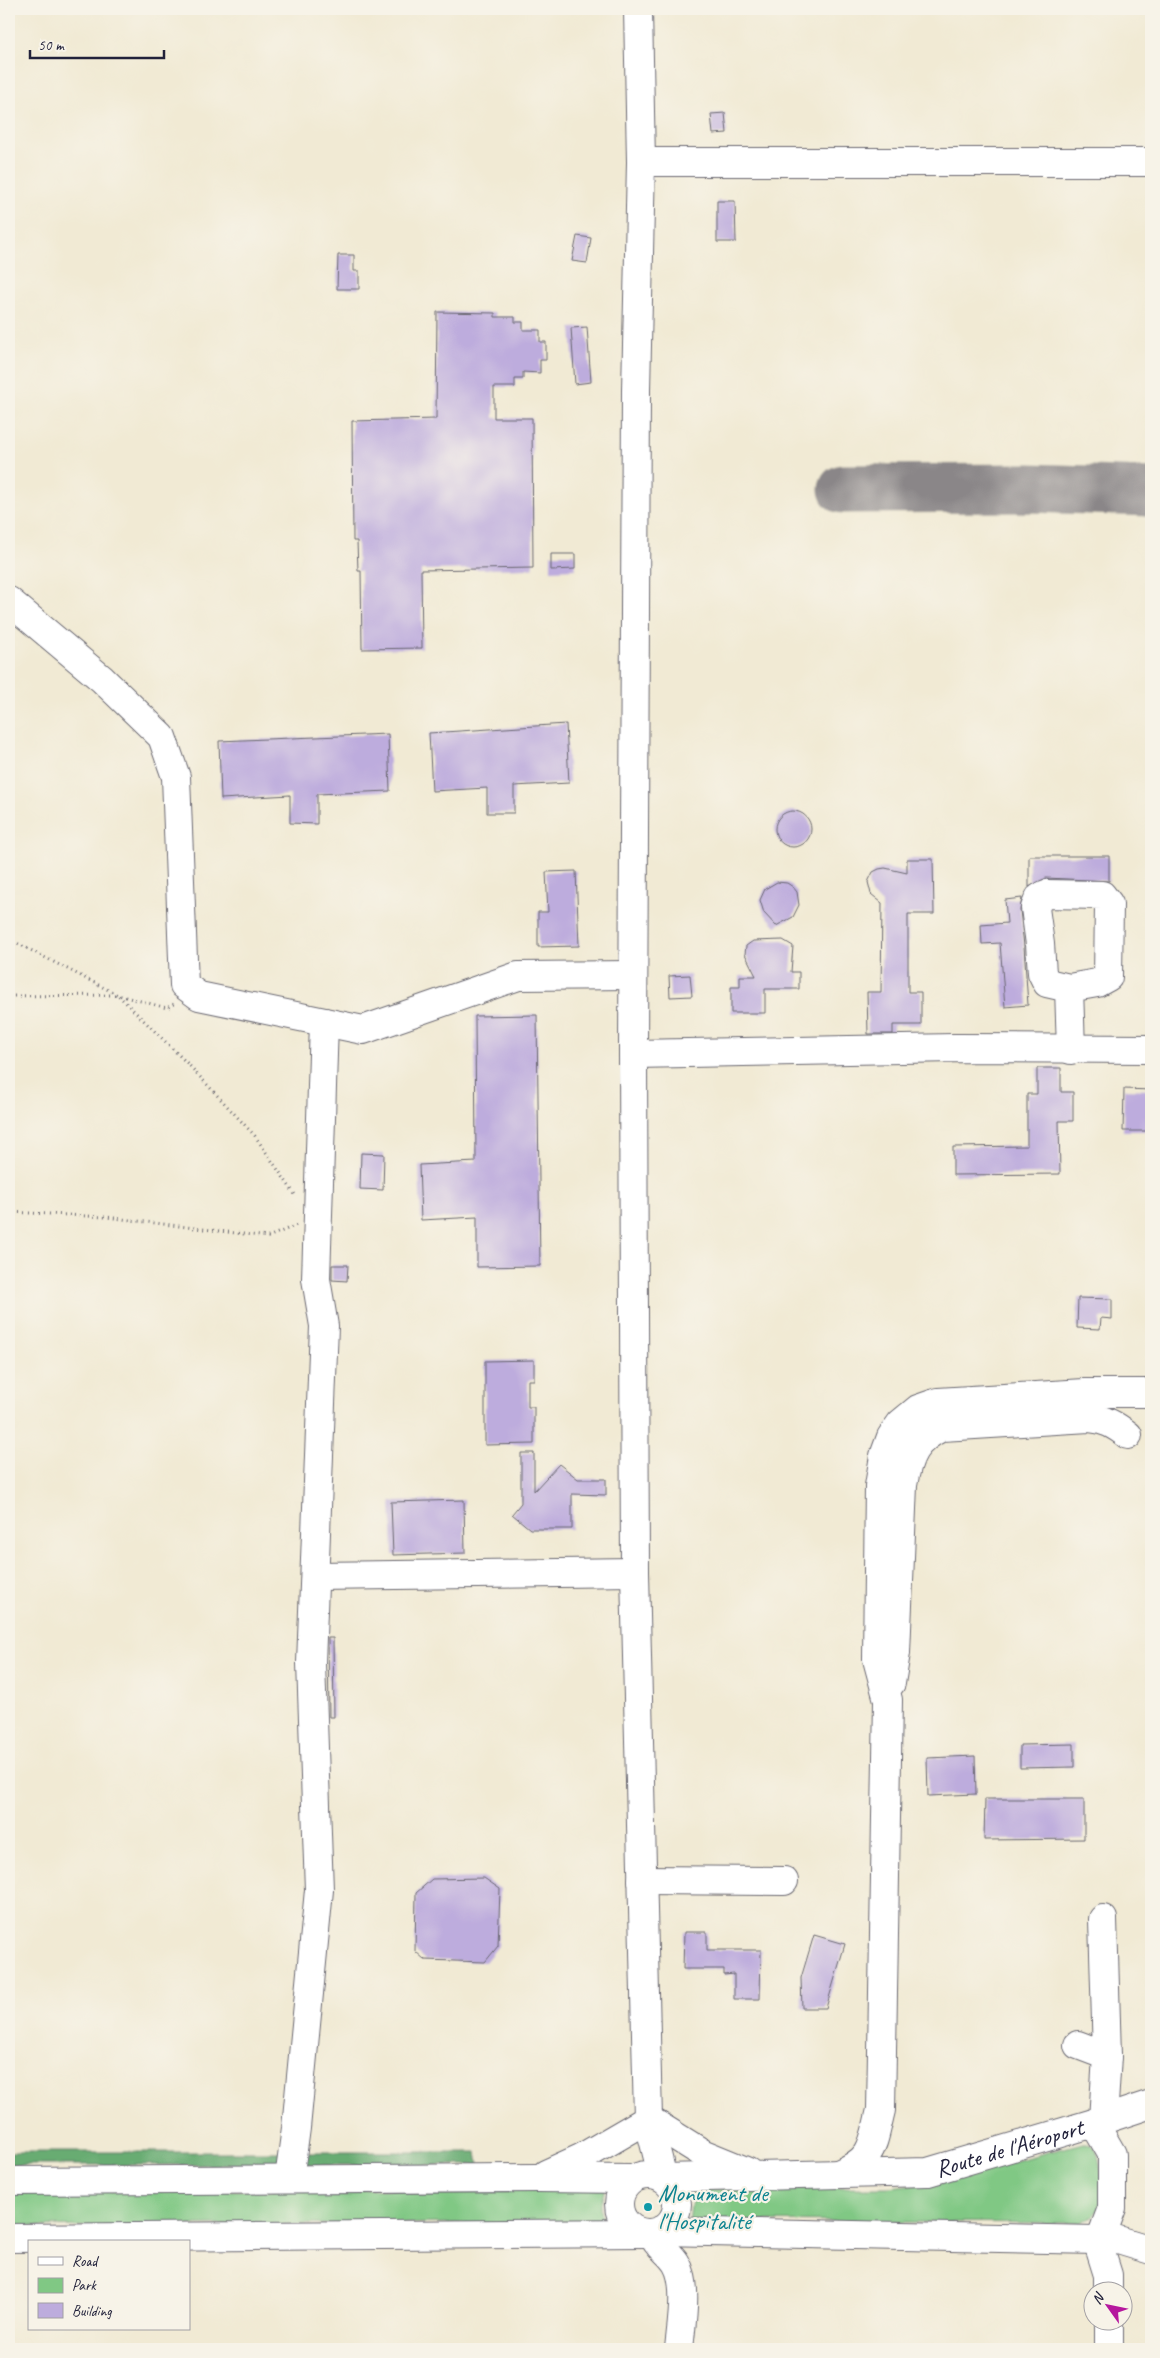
<svg xmlns="http://www.w3.org/2000/svg" width="1160" height="2358" font-family="Caveat,sans-serif">
<rect width="100%" height="100%" fill="#f7f3e8"/>
<filter id="ink" filterUnits="userSpaceOnUse"><feTurbulence type="fractalNoise" baseFrequency=".02" numOctaves="2"/><feDisplacementMap in="SourceGraphic" scale="10" xChannelSelector="R" yChannelSelector="G"/><feConvolveMatrix kernelMatrix="1 2 1 2 8 2 1 2 1" color-interpolation-filters="sRGB"/></filter>
<filter id="wash" filterUnits="userSpaceOnUse"><feTurbulence type="fractalNoise" baseFrequency=".0096" numOctaves="4" result="noise"/><feDisplacementMap in="SourceGraphic" scale="20" xChannelSelector="R" yChannelSelector="G"/><feGaussianBlur stdDeviation="1.12" result="paint"/><feColorMatrix in="noise" values="0 0 0 0 0 0 0 0 0 0 0 0 0 0 0 0 0 1.4 0 .05"/><feComposite in="paint" operator="in"/></filter>
<g filter="url(#wash)">
<rect width="100%" height="100%" fill="#f1ead4"/>
<g fill="#80c884" stroke="#517560">
<path d="M1083,2143C1087,2143 1091,2143 1094,2146C1101,2154 1104,2195 1101,2205C1098,2214 1088,2219 1080,2223L689,2221L692,2199L689,2189L889,2188L926,2184Z"/>
<polygon points="605,2188 600,2208 602,2222 9,2227 9,2192"/>
</g>
<polygon fill="#68ac72" stroke="#456756" points="9,2152 477,2152 479,2165 9,2165"/>
<g fill="none" stroke-linecap="round" stroke-linejoin="round">
<polyline stroke="#8a8688" stroke-width="49" points="843,489 1029,488 1151,492"/>
</g>
<g id="blocks">
<g fill="#bdacdd">
<polygon points="725,113 727,133 713,134 711,114"/>
<polygon points="717,201 735,201 736,242 717,242"/>
<polygon points="577,236 591,238 587,263 572,261"/>
<polygon points="338,255 354,255 354,271 359,271 359,289 337,289"/>
<polygon points="437,312 495,313 495,317 515,317 515,322 523,322 523,330 540,330 540,342 546,342 546,360 540,360 540,373 523,372 523,379 515,379 515,387 494,387 494,418 532,418 533,568 421,570 422,648 362,649 361,571 358,571 357,541 353,541 352,421 436,419"/>
<polygon points="587,327 591,382 575,384 571,328"/>
<polygon points="551,554 575,554 575,569 551,570"/>
<polygon points="566,724 569,783 514,786 514,813 487,813 487,788 432,791 429,733"/>
<polygon points="388,734 390,791 317,794 317,824 290,823 290,795 221,799 219,741"/>
<circle cx="793" cy="829" r="18"/>
<polygon points="1029,856 1109,856 1109,881 1046,878 1029,887"/>
<polygon points="907,859 933,859 934,914 908,914 908,992 921,992 921,1025 893,1025 893,1034 868,1034 867,992 881,992 882,903 871,894 868,882 873,872 879,869 885,868 907,873"/>
<polygon points="576,871 579,946 538,947 538,912 548,912 546,872"/>
<polygon points="777,882 787,883 793,887 797,892 799,905 793,917 776,926 764,913 760,900 765,889"/>
<polygon points="1022,898 1020,910 1024,946 1028,1005 1005,1007 1000,943 982,944 981,925 1007,923 1005,900"/>
<polygon points="783,940 793,946 791,972 799,972 799,989 765,989 765,1013 731,1013 731,987 740,987 740,976 756,976 745,954 746,946 753,941"/>
<polygon points="690,975 692,996 670,997 669,976"/>
<polygon points="537,1015 540,1266 477,1267 477,1217 421,1220 419,1165 476,1162 475,1016"/>
<polygon points="1037,1068 1061,1068 1061,1092 1073,1092 1073,1121 1059,1121 1060,1174 953,1175 953,1147 1027,1146 1027,1094 1037,1094"/>
<polygon points="1124,1089 1151,1090 1151,1131 1123,1131"/>
<polygon points="361,1153 384,1154 383,1190 360,1189"/>
<polygon points="332,1265 348,1265 347,1281 332,1280"/>
<polygon points="1078,1298 1112,1299 1112,1319 1101,1318 1100,1329 1077,1328"/>
<polygon points="534,1360 534,1380 528,1380 528,1407 534,1407 534,1444 485,1445 485,1361"/>
<polygon points="521,1453 534,1453 534,1491 559,1464 578,1479 606,1479 606,1495 572,1494 572,1529 530,1529 512,1514 521,1503"/>
<polygon points="464,1500 465,1553 393,1555 391,1502"/>
<polygon points="328,1638 333,1638 334,1717 329,1717"/>
<polygon points="1074,1744 1074,1767 1020,1768 1020,1745"/>
<polygon points="975,1756 976,1794 928,1796 927,1758"/>
<polygon points="985,1799 1084,1799 1084,1839 984,1840"/>
<polygon points="484,1878 500,1889 498,1946 485,1962 425,1960 415,1951 416,1893 432,1879"/>
<polygon points="684,1932 707,1932 707,1950 761,1950 760,1999 734,1999 734,1974 724,1975 724,1969 683,1969"/>
<polygon points="814,1935 845,1944 826,2008 802,2008 801,1978"/>
</g>
</g>
</g>
<g filter="url(#ink)">
<use href="#blocks" fill-opacity="0" stroke="#6a6871" stroke-width="1"/>
<g fill="none" stroke-linecap="round" stroke-linejoin="round">
<defs>
<g id="minor">
<path id="s1" d="M638,9L641,162L636,391L633,1054L635,1572L648,2119L663,2178L928,2172L1094,2123L1112,2154V2208L1102,2235L1097,2240L659,2231"/>
<polyline points="641,162 1151,162"/>
<polyline points="9,601 102,679 162,737 176,777 184,985 199,996 363,1030 518,976 633,975"/>
<polyline points="1069,988 1097,983 1108,977 1109,904 1102,895 1046,894 1039,898 1035,908 1040,944 1042,973 1047,983 1069,988 1071,1050"/>
<polyline points="633,1054 955,1048 1151,1049"/>
<polyline points="315,1576 635,1572"/>
<path d="M891,1683L896,1653L903,1485C908,1456 914,1441 942,1427L1089,1418C1105,1419 1115,1425 1128,1435"/>
<polyline points="642,1880 784,1881"/>
<polyline points="1103,1919 1107,2056"/>
<polyline points="1078,2045 1107,2056 1103,2120"/>
<polyline points="648,2119 704,2154 748,2172"/>
<polyline points="1094,2123 1151,2104"/>
<path d="M838,2174C874,2159 872,2146 881,2110L888,1700L877,1659L879,1486L884,1456L891,1437L901,1423L918,1409L938,1402L1085,1393H1151"/>
<circle cx="648" cy="2204" r="29"/>
<polyline points="289,2179 296,2128 319,1890 311,1663 324,1326 316,1279 324,1022"/>
<path d="M652,2233C658,2247 669,2252 676,2263C689,2284 681,2326 679,2349"/>
<polyline points="1102,2235 1151,2250"/>
<polyline points="1097,2240 1108,2275 1108,2290"/>
<polyline points="1109,2320 1109,2349"/>
</g>
<g id="highway">
<polyline points="546,2174 581,2158 648,2119"/>
<polyline points="9,2181 538,2178 631,2179"/>
<polyline points="9,2238 645,2233"/>
</g>
</defs>
<use href="#minor" stroke="#6a6871" stroke-width="30"/>
<use href="#highway" stroke="#6a6871" stroke-width="30"/>
<g stroke="#6a6871" stroke-width="3" stroke-dasharray="1 4" stroke-linecap="butt">
<polyline points="9,939 118,995 167,1008 174,1004"/>
<polyline points="9,996 118,995 188,1064 255,1136 296,1196"/>
<polyline points="9,1212 106,1217 268,1237 297,1225"/>
</g>
<use href="#minor" stroke="#fff" stroke-width="28"/>
<use href="#highway" stroke="#fff" stroke-width="28"/>
</g>
</g>
<circle fill="#0f9aa8" stroke="#f7f3e8" stroke-width="2" cx="648" cy="2207" r="5"/>
<g text-anchor="middle" stroke-width="4.5" stroke-linejoin="round" paint-order="stroke">
<g font-size="24" fill="#22223b" stroke="#f7f3e8">
<text dy="8" stroke="none"><textPath href="#s1" startOffset="2521">Route de l'Aéroport</textPath></text>
</g>
<g font-size="24" fill="#0d838f" stroke="#f7f3e8" text-anchor="start">
<text x="658" y="2201">Monument de<tspan x="658" dy="28">l'Hospitalité</tspan></text>
</g>
</g>
<rect width="1160" height="2358" fill="none" stroke="#f7f3e8" stroke-width="30"/>
<rect x="28" y="2240" width="162" height="90" fill="#f7f3e8" stroke="#a29fa3"/>
<rect x="38" y="2257" width="25" height="8" fill="#ffffff" stroke="#a29fa3"/>
<text x="72" y="2266" font-size="15" fill="#22223b">Road</text>
<rect x="38" y="2278" width="25" height="15" fill="#80c884" stroke="#a29fa3"/>
<text x="72" y="2290" font-size="15" fill="#22223b">Park</text>
<rect x="38" y="2303" width="25" height="15" fill="#bdacdd" stroke="#a29fa3"/>
<text x="72" y="2316" font-size="15" fill="#22223b">Building</text>
<g transform="translate(1108 2306) rotate(303)"><circle r="24" fill="#f7f3e8" stroke="#a29fa3"/>
<path d="M0-4L9 19L0 12L-9 19Z" fill="#b5179e"/>
<text y="-8" font-size="14" font-weight="bold" text-anchor="middle" fill="#22223b">N</text>
</g>
<path d="M30 50v8h134v-8" fill="none" stroke="#22223b" stroke-width="2.5"/>
<text x="38" y="50" font-size="15" fill="#22223b" stroke="#f7f3e8" stroke-width="4" paint-order="stroke">50 m</text>
</svg>
